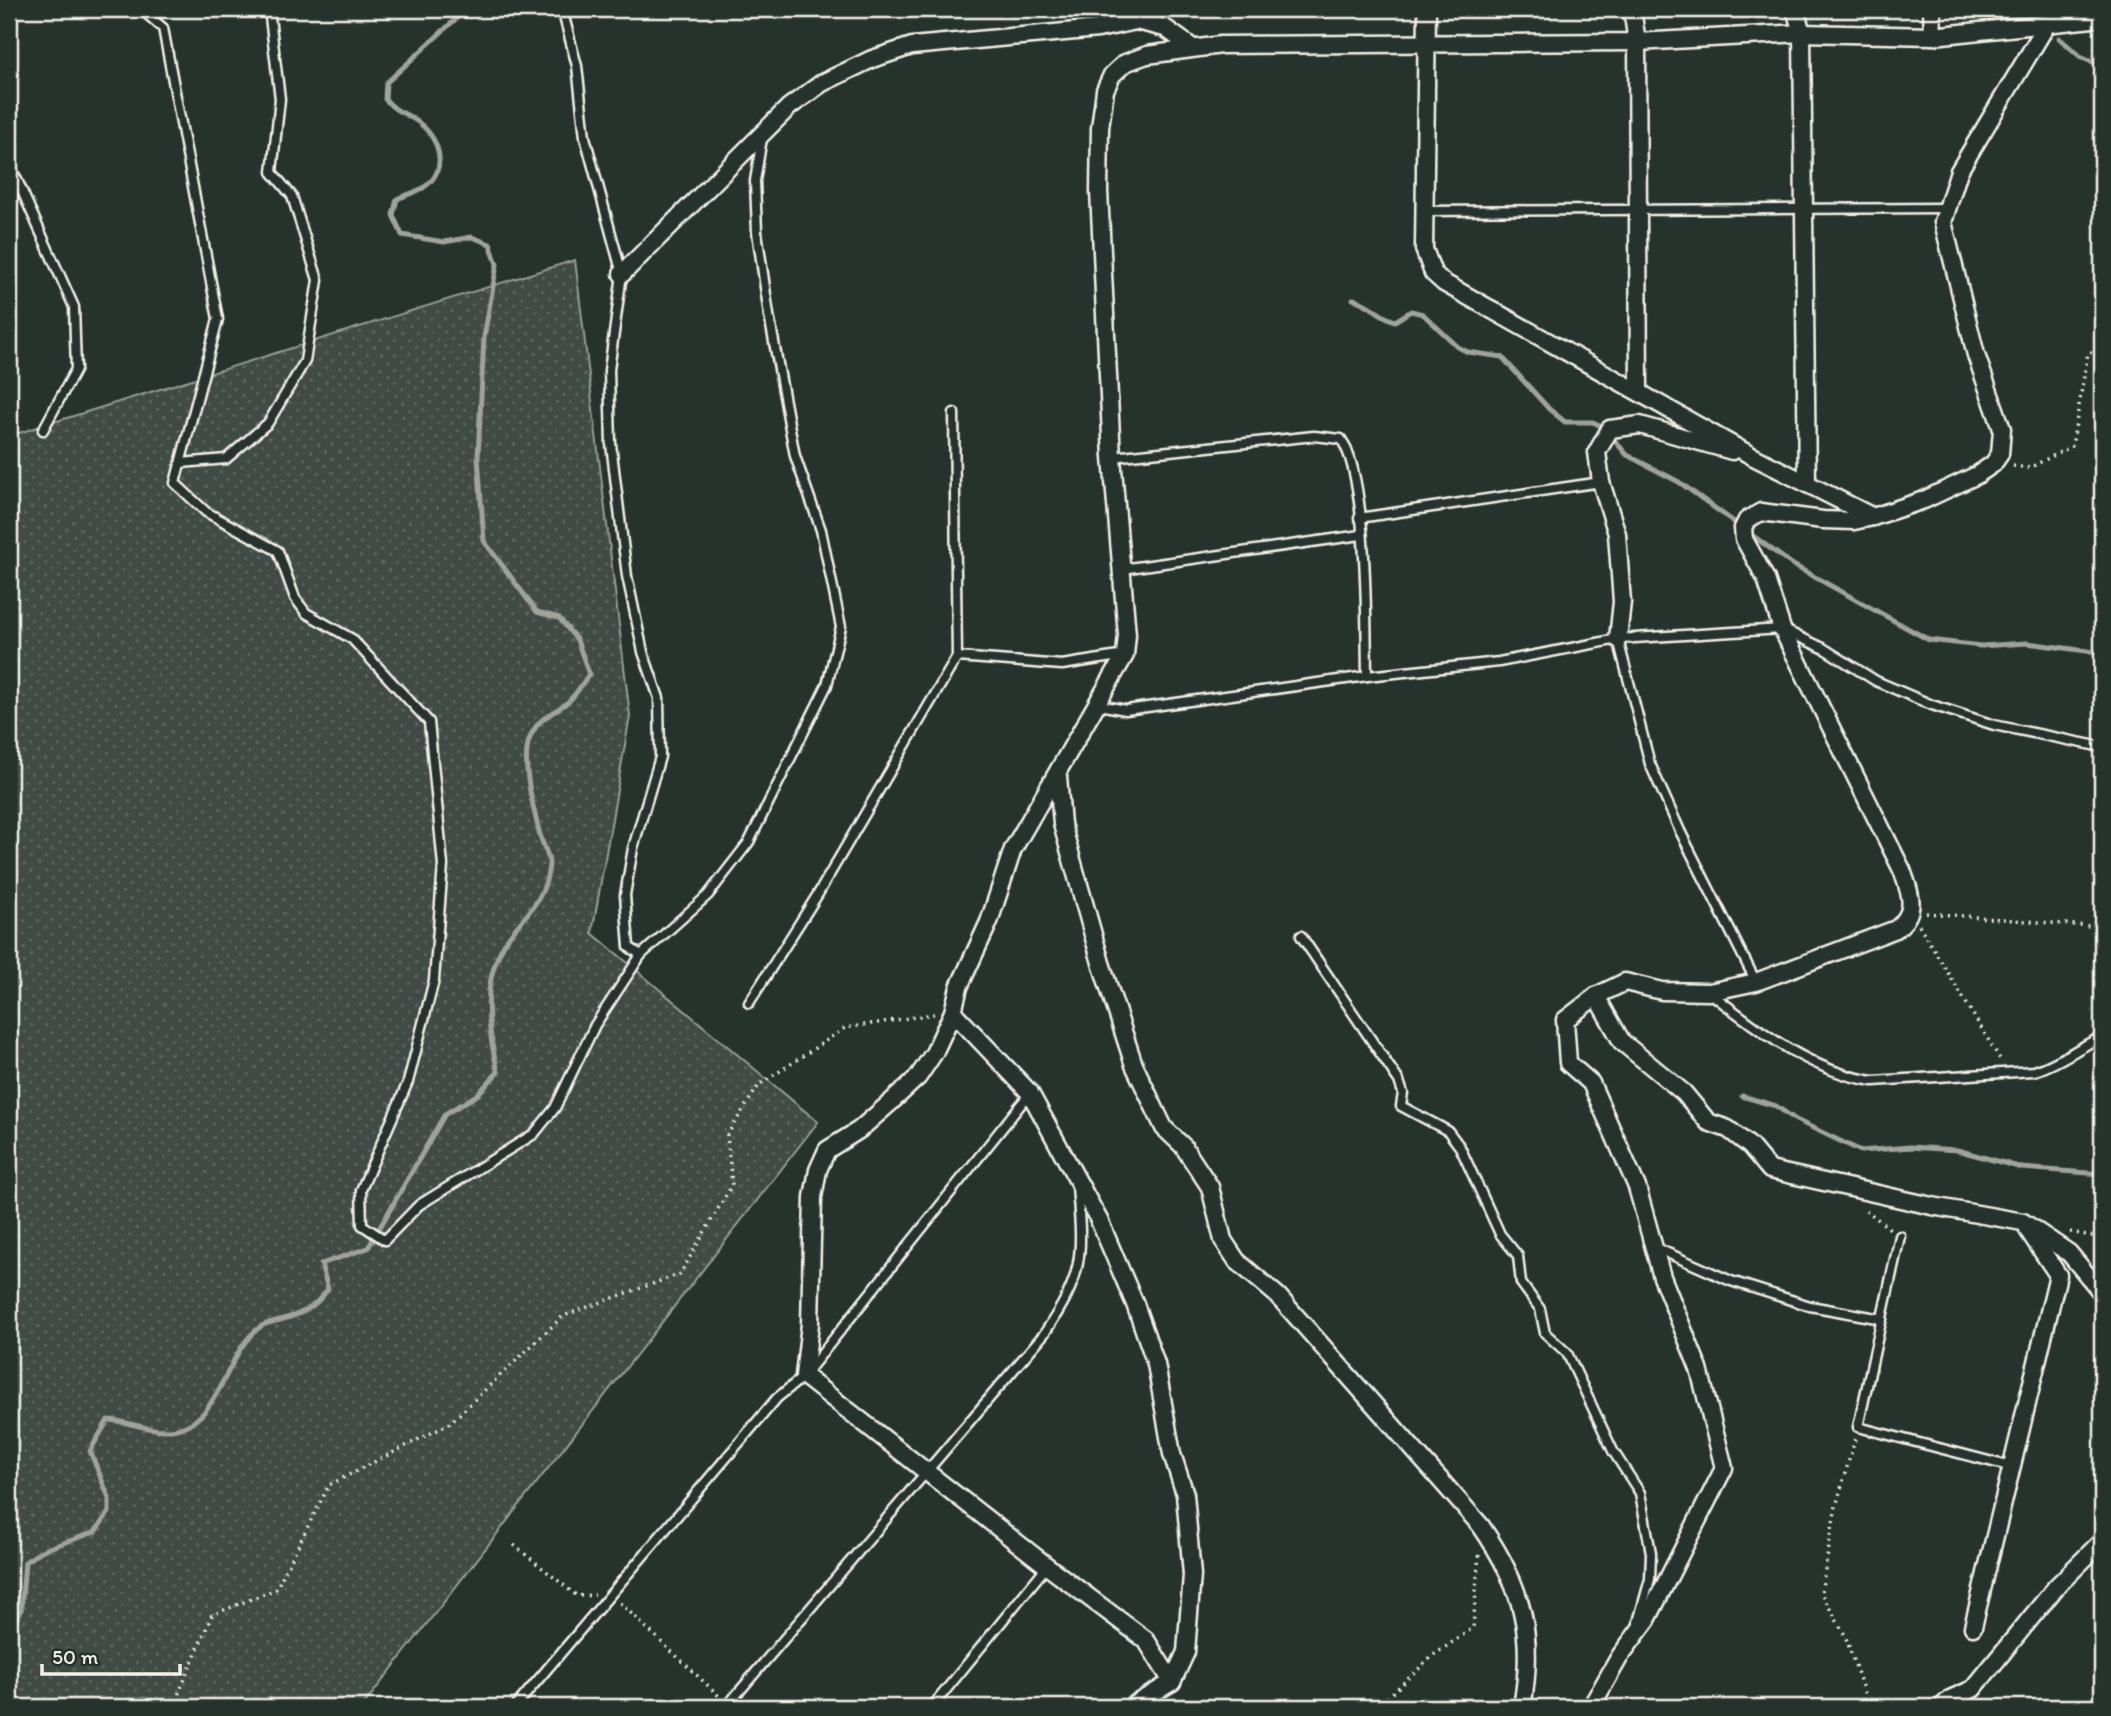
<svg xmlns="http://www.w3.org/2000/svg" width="2111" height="1716" font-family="Itim,sans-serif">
<defs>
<pattern id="grass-dots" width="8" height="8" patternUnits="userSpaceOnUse" patternTransform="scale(1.75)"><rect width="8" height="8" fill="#414b45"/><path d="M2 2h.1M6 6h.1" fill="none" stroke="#5d6560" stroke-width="1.8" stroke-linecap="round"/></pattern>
</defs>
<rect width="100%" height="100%" fill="#26332d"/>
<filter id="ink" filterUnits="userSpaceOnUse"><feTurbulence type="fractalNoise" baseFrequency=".0143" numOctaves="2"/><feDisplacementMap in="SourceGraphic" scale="14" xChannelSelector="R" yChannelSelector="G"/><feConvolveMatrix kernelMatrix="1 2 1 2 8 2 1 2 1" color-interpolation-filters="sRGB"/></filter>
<g filter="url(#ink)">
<polygon fill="url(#grass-dots)" stroke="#9a9e96" stroke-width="2" points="575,260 630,716 592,933 818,1122 362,1707 9,1707 9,436"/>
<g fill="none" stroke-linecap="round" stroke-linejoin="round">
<g stroke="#9fa39b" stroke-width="5">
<polyline points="2059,38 2082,58 2102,65"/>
<path d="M1353,299C1370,303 1378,316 1395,321L1411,311L1423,314L1458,347L1468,352L1502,357L1549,409L1565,422H1593L1603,427L1627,455L1679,482L1793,565L1929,640L1981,646L2027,643L2102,653"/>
<polyline points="1742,1096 1776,1106 1796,1120 1861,1151 1910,1147 1957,1150 2022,1168 2102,1174"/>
<path d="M9,1634L21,1610L25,1562L43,1550L95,1532L109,1512V1498L90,1451L108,1420C128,1421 148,1431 167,1430C221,1429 223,1353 260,1327C265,1323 273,1322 280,1320C303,1314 314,1308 328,1289L321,1264L368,1248L445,1114L477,1095L498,1072C487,1027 480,979 508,938C527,912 545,901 549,865C550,856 542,844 540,835C534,810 521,764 529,740C539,714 554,715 570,700C577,693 583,683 589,674L577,640L559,618L537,612L484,541L478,457L484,337L497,264L490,244L472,237L444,242L402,235L393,215L397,199C405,195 415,193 423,188C450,170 440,136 415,120C402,111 397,113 385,99L386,83L458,17L457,9"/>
</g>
<defs>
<g id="lane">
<polyline points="141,9 163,28 218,319 175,483 206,512 278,551 295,598 306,613 352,639 429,722 443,865 434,980 408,1082 361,1190 362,1225 385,1240 419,1205 534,1134 555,1108 595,1025 641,955 708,895 749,842 827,685 841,627 821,530 795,456 769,315 757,232 755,181 762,138"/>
<polyline points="562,9 577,66 585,137 622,274 609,370 611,444 627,576 643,652 659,698 660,757 633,848 625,895 629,947 641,955"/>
<polyline points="9,162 74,307 76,369 43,430"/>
<polyline points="1425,211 1947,208"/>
<polyline points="954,413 957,657 1062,665 1125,655"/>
<path d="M1112,457L1314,436L1341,439C1368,477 1366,624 1367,676"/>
<polyline points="181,463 226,459 268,423 305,361 318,280 292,196 272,172 280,99 269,9"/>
<polyline points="1359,518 1601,482"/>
<polyline points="1122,569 1361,535"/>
<polyline points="1618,639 1650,764 1680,831 1756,982"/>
<polyline points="1099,705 1126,710 1367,676 1499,662 1618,639 1782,629 1823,648 1876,681 1932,705 1994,725 2102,747"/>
<polyline points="1301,936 1399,1081 1403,1093 1401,1106 1448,1131 1460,1147 1500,1234 1518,1256 1521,1283 1540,1309 1545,1333 1567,1353 1613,1451 1640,1493 1651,1553 1650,1579 1638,1622"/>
<path d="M1709,992C1758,1030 1811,1072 1873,1081L2034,1071C2059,1064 2078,1047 2102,1037"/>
<polyline points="749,1003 818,894 957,657"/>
<polyline points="1900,1236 1858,1427 2012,1467"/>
<polyline points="1656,1248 1731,1281 1810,1306 1882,1319"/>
<polyline points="515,1707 777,1398 804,1376 1030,1093"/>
<path d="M726,1707L1044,1334C1084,1274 1083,1257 1077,1187"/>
<polyline points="932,1707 1047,1566"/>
</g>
<g id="street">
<polyline points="1427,9 1424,249 1433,273 1444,283 1752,456 1873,517"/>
<polyline points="1632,9 1637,42 1639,390"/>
<polyline points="1795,9 1802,33 1807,484"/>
<polyline points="1932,9 1933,36"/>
<polyline points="622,274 789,107 822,83 872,59 912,46 1098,29 1136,21 1165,28 1193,48"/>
<polyline points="1618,639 1622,602 1617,534 1601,482 1597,452 1610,429 1640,425 1732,451"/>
<path d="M1058,776L1062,824L1101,963L1134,1065L1164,1128L1183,1146L1210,1187L1223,1240L1237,1261L1278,1296L1481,1526C1523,1587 1535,1634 1522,1707"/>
<polyline points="1596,996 1622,1042 1684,1093 1708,1122 1728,1129 1750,1146 1770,1170 1932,1206 2023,1222 2069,1253 2102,1293"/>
<polyline points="953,1012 1030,1093 1099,1220 1135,1304 1156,1364 1172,1454 1185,1494 1192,1575 1186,1652 1172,1682 1130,1707"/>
<polyline points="1973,1627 2058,1275 2028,1230"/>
<polyline points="1172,1682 1146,1640 1047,1566 804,1376 810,1324 813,1197 818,1170 827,1150 859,1130 891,1102 918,1077 934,1053 953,1012 959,987 989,922 1013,849 1125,655 1127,635 1112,457 1099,191 1100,128 1105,90 1112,75 1125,63 1147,55 1221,45 1637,42 1802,33 1933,36 2102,18"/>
<path d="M1591,1707L1620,1656L1647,1620L1724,1468L1699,1369L1662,1277L1637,1187L1591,1083L1568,1063L1565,1020L1596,996L1625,982L1662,991L1709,992L1756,982L1896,929C1919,911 1910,893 1902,870L1782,629L1766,579L1744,539L1743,528L1747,520L1761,512L1823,520L1854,521L1873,517L1924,500L1977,475L1993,464L2000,454L2002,429L1976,355L1943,222L1959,171L2046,26"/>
<polyline points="1942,1707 1950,1699 1973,1689 2056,1587 2102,1541"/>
</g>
</defs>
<use href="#lane" stroke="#f4f1e8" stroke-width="13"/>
<use href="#street" stroke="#f4f1e8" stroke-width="21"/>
<g stroke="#f4f1e8" stroke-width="3.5" stroke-dasharray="2 5" stroke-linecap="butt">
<polyline points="2013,466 2029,468 2072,446 2088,353 2102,349"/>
<polyline points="1926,913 2102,927"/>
<polyline points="1919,925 2000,1059"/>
<polyline points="1866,1210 1890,1229"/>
<polyline points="2070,1232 2102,1238"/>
<polyline points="1855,1439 1836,1506 1821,1593 1845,1635 1869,1707"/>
<polyline points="514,1545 577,1596 595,1595"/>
<polyline points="620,1603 719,1696"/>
<polyline points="173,1707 212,1615 276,1589 329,1485 449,1424 563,1316 680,1274 732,1185 727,1135 759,1085 845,1028 934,1014"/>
<polyline points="1377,1707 1435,1654 1473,1628 1479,1553"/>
</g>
<use href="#lane" stroke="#26332d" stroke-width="8"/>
<use href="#street" stroke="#26332d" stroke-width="16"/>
</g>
</g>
<rect width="2111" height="1716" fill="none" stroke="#26332d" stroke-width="35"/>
<rect x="18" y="18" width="2076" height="1681" fill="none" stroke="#f4f1e8" stroke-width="2.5" filter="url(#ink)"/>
<path d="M42 1664v10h138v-10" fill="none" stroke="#f4f1e8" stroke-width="3.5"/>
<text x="52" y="1664" font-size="21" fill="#f4f1e8" stroke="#26332d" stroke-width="5" paint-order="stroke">50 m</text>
</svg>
